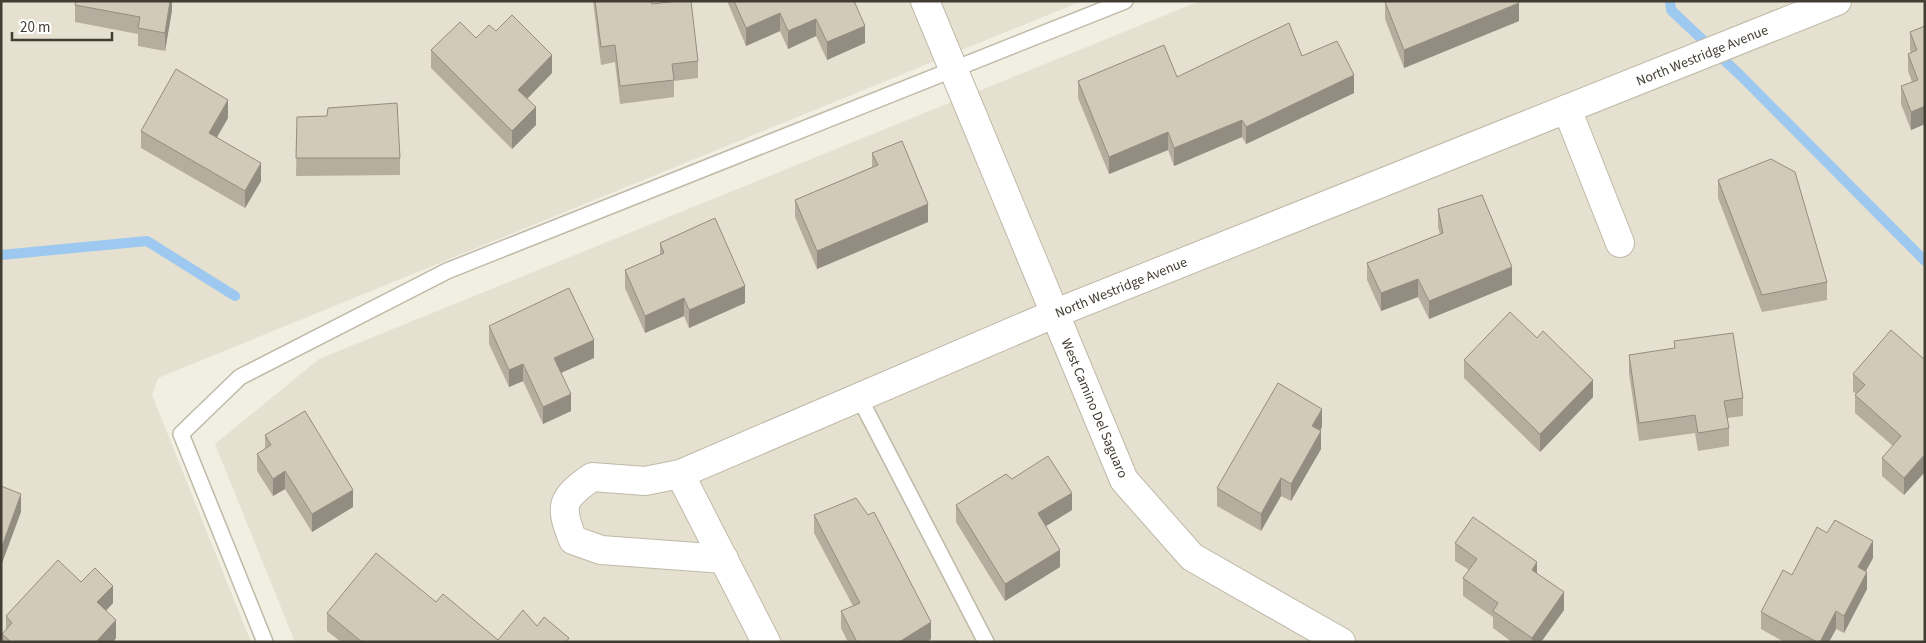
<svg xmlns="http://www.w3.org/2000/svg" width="1926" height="643" font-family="'Source Sans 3',sans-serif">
<rect width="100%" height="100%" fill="#f1eee2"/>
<g fill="#e5e0d0">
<polygon points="1,1 1082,1 158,378 152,395 251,642 1,642"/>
<polygon points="1200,1 1925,1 1925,642 295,642 215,444 319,359"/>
</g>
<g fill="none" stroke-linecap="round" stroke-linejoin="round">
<g stroke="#9dc8ef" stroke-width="10">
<polyline points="1670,1 1671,10 1740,75 1925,261"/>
<polyline points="1,255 147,241 235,296"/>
</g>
<defs>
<g id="service">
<polyline points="859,397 986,642"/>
<polyline points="265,642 181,434 240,377 447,271 1125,1"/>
</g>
<g id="minor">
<polyline points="925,1 1124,480 1192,557 1341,642"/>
<polyline points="1567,109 1620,243"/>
<polyline points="680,474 766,642"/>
<path d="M724,559L601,550L573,540C559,505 561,499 592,477L645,481L680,474L1056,313L1837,1"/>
</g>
</defs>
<use href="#service" stroke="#bfb9a8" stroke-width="18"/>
<use href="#minor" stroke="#bfb9a8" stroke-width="30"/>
<use href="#service" stroke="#fff" stroke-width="15"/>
<use href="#minor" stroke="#fff" stroke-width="28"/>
</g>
<g fill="#b5ae9e">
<polygon points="172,1 172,10 165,51 138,46 138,34 75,22 75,5"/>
<polygon points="593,1 652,1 652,4 698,61 698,78 674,81 674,97 620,104 615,62 601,65"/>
<polygon points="727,1 854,1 865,43 827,60 816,36 788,49 780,31 746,46"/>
<polygon points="1385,2 1519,21 1404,68 1385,19"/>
<polygon points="1925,26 1925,124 1911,130 1901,104 1901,86 1912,82 1908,71 1908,54 1911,52 1910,50 1910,32"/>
<polygon points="496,31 552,73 527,99 536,125 512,149 431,68 431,50 476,38"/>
<polygon points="1302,56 1354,93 1246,144 1242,137 1174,166 1168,150 1109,174 1078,98 1078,81 1177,77"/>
<polygon points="297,117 400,158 400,175 296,176"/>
<polygon points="228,118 217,137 261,181 245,208 141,148 141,131"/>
<polygon points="872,153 928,222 817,269 795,217 795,200 872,167"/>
<polygon points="1718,180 1827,282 1827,300 1762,312 1718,198"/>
<polygon points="1438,209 1512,285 1429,319 1418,297 1381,311 1367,280 1367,263 1440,234 1438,227"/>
<polygon points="660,243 745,303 689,328 684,316 645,333 625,288 625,270 660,255"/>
<polygon points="489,326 594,358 561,373 571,411 543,424 523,381 509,387 489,344"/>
<polygon points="1674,341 1743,398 1743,416 1727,418 1729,428 1729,446 1698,451 1695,433 1639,441 1629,373 1629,355 1674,349"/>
<polygon points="1464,360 1593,397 1540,452 1464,378"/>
<polygon points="1925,360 1904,495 1882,476 1882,458 1893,446 1855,413 1855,395 1856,394 1853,391 1853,374"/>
<polygon points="1322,427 1320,431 1321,449 1291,501 1281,496 1261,531 1217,506 1217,488"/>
<polygon points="265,435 353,507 312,532 285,489 273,496 257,471 257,454 265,449"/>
<polygon points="1012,479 1072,510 1046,526 1060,567 1005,601 956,522 956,505"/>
<polygon points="814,515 931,639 927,642 848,642 841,628 841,611 853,606 814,533"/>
<polygon points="1455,543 1537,573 1564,610 1541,642 1512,642 1493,628 1493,617 1463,596 1463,578 1469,570 1455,561"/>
<polygon points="1873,558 1866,571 1867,589 1844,633 1836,629 1829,642 1784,642 1761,629 1761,612 1792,575"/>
<polygon points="81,582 113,603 106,611 116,638 113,642 2,642 2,634 6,631 6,616"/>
<polygon points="436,602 498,640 537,626 569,642 341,642 327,631 327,613"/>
</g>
<g fill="#938d81">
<polygon points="170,1 172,1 172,10 165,51 165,33"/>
<polygon points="1519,3 1519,21 1404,68 1404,50"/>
<polygon points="780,13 780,31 746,46 746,28"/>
<polygon points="816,19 816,36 788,49 788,31"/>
<polygon points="865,26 865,43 827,60 827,42"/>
<polygon points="552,55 552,73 518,108 518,90"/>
<polygon points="1354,75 1354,93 1246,144 1246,127"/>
<polygon points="228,100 228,118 209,151 209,133"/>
<polygon points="1925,106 1925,124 1911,130 1911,112"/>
<polygon points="536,107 536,125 512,149 512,131"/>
<polygon points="1242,120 1242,137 1174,166 1174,148"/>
<polygon points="1168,132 1168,150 1109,174 1109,157"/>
<polygon points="261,163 261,181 245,208 245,191"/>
<polygon points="928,204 928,222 817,269 817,251"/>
<polygon points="1512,267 1512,285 1429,319 1429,301"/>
<polygon points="1418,279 1418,297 1381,311 1381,293"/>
<polygon points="745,286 745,303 689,328 689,310"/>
<polygon points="684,298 684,316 645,333 645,316"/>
<polygon points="594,340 594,358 554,376 554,358"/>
<polygon points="523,364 523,381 509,387 509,370"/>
<polygon points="1593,380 1593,397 1540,452 1540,434"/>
<polygon points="571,394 571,411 543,424 543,407"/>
<polygon points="1322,409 1322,427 1312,444 1312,426"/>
<polygon points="1321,431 1321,449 1291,501 1291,484"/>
<polygon points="1925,454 1925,472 1904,495 1904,478"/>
<polygon points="285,471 285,489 273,496 273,479"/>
<polygon points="1281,478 1281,496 1261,531 1261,514"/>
<polygon points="353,490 353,507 312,532 312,514"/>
<polygon points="1072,493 1072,510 1038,531 1038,513"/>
<polygon points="21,494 21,512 1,566 1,549"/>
<polygon points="1873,541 1873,558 1858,585 1858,567"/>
<polygon points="1060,550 1060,567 1005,601 1005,584"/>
<polygon points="1537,562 1537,579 1532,570"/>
<polygon points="1867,572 1867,589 1844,633 1844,616"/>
<polygon points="113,586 113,603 97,620 97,602"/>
<polygon points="1564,592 1564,610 1541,642 1532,642 1532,638"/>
<polygon points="1836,611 1836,629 1829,642 1820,642"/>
<polygon points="116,620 116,638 113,642 96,642"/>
<polygon points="931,622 931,639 927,642 899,642"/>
</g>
<g fill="#d2cab8" stroke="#938d81">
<polygon points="76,1 170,1 165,33 138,28 140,17 75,5"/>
<polygon points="595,1 652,1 652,4 677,1 691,1 698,61 672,64 674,80 620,86 615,45 601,47"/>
<polygon points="734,1 854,1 865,26 827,42 816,19 788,31 780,13 746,28"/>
<polygon points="1386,1 1518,1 1519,3 1404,50 1385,2"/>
<polygon points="512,15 552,55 518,90 536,107 512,131 431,50 460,22 476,38 489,25 496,31"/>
<polygon points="1289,23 1302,56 1337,41 1354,75 1246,127 1242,120 1174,148 1168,132 1109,157 1078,81 1164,45 1177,77"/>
<polygon points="1925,26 1925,106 1911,112 1901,86 1918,80 1908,54 1917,50 1910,32"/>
<polygon points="176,69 228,100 209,133 261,163 245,191 141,131"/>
<polygon points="397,103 400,158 296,158 297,117 327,116 328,108"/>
<polygon points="902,141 928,204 817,251 795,200 878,165 872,153"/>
<polygon points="1771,159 1795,172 1827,282 1762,295 1718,180"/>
<polygon points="1482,195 1512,267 1429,301 1418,279 1381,293 1367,263 1443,233 1438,209"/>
<polygon points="715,218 745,286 689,310 684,298 645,316 625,270 664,253 660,243"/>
<polygon points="569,288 594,340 554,358 571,394 543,407 523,364 509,370 489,326"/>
<polygon points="1510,312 1537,338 1543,331 1593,380 1540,434 1464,360"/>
<polygon points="1891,330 1925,360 1925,454 1904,478 1882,458 1901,436 1855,395 1865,385 1853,374"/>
<polygon points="1733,333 1743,398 1724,401 1729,428 1698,433 1695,415 1639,423 1629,355 1675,348 1674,341"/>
<polygon points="1278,383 1322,409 1312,426 1321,431 1291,484 1281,478 1261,514 1217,488"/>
<polygon points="305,411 353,490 312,514 285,471 273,479 257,454 271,445 265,435"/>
<polygon points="1048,456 1072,493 1038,513 1060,550 1005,584 956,505 1006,474 1012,479"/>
<polygon points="1,486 21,494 1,549"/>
<polygon points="856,498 868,515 874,512 931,622 899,642 857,642 841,611 860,603 814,515"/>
<polygon points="1473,517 1537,562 1532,570 1564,592 1532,638 1493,611 1498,603 1463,578 1477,559 1455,543"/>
<polygon points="1835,520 1873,541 1858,567 1867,572 1844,616 1836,611 1820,642 1817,642 1761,612 1783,570 1792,575 1817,527 1827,533"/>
<polygon points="376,553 436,602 443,594 498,640 523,610 537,626 544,617 569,638 566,642 362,642 327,613"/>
<polygon points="58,560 81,582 95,568 113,586 97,602 116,620 96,642 11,642 2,634 12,623 6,616"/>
</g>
<g text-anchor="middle" stroke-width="4" stroke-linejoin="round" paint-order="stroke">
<g font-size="14" fill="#423d33" stroke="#fff">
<text transform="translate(1702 55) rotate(-22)" y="5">North Westridge Avenue</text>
<text transform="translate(1121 287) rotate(-22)" y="5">North Westridge Avenue</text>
<text transform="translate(1095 408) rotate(67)" y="5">West Camino Del Saguaro</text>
</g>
</g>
<rect width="1926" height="643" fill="none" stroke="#423d33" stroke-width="5"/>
<path d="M12 32v8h100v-8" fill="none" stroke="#423d33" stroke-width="2.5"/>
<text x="20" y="32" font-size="15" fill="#423d33" stroke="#ffffff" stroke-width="4" paint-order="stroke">20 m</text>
</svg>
